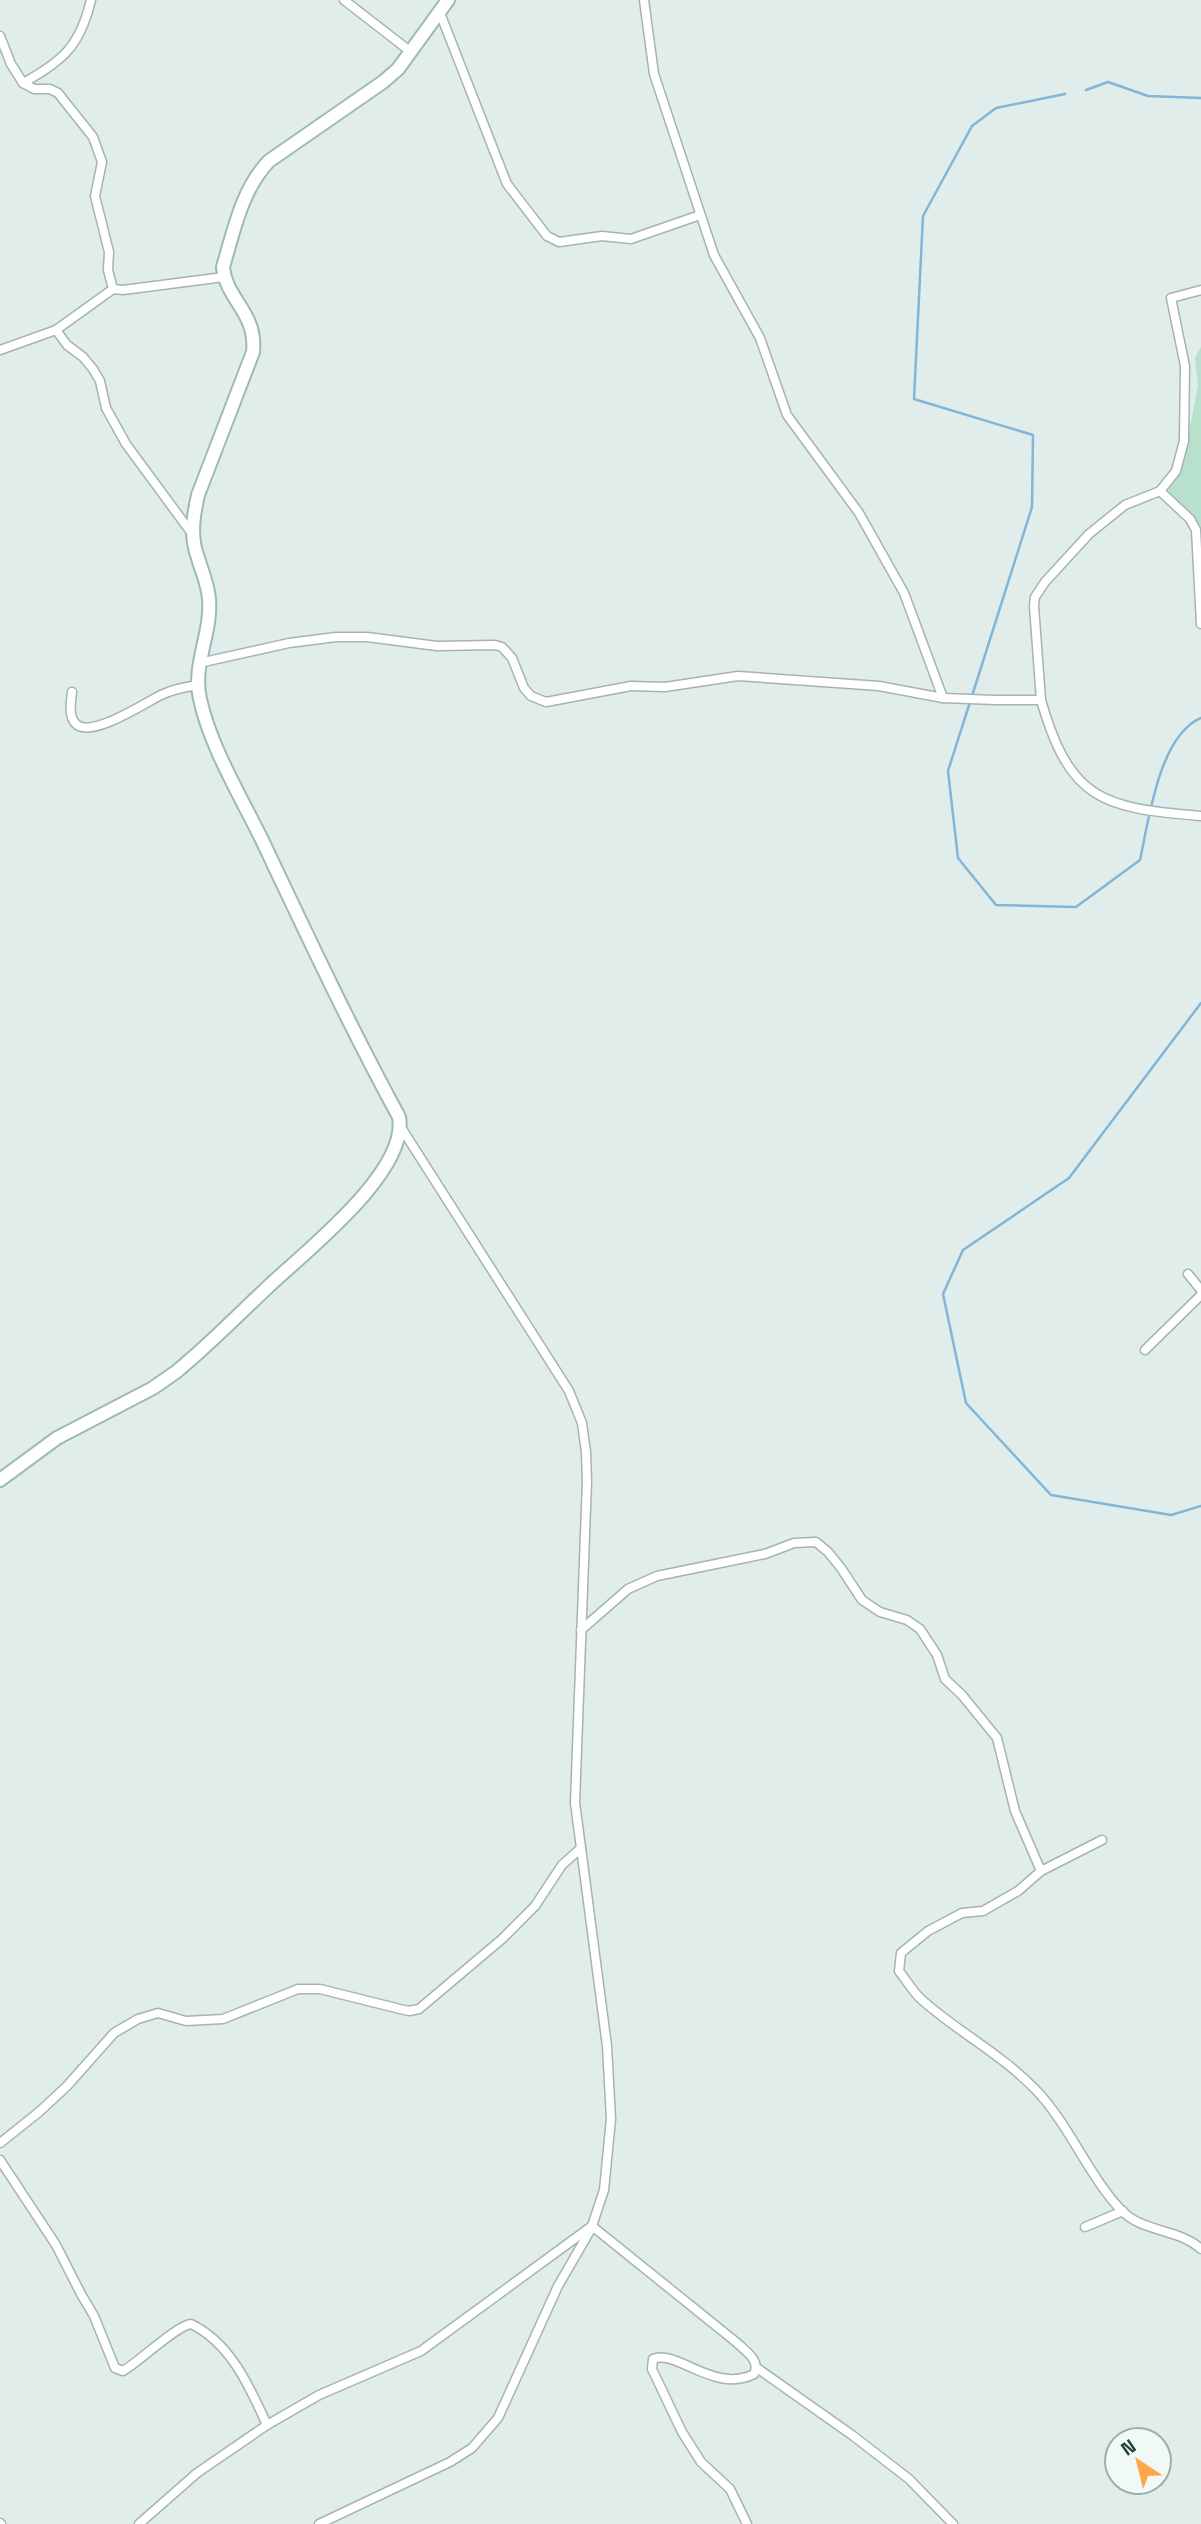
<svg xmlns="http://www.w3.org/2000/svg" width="1201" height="2524" font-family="'Space Grotesk',sans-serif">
<rect width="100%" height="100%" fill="#e0edea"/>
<polygon fill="#b7e0cd" points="1201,347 1201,527 1168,491 1183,465 1198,385 1195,358"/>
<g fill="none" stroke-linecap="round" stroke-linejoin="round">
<g stroke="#82b5d8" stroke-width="2.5">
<polyline points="1086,90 1108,82 1148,96 1201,98"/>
<polyline points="972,696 1032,507 1033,435 914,399 923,216 972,126 996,108 1065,94"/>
<path d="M970,702L948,771L958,858L996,905L1076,907L1140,860C1149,819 1159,736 1201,718"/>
<polyline points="1201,1003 1069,1178 963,1250 943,1294 966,1403 1051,1495 1171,1515 1201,1506"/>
</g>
<defs>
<g id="street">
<polyline points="344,0 411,52"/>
<polyline points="644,0 654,74 714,255 760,338 787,415 859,513 904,593 943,698"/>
<polyline points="440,13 507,184 547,236 559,242 602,236 631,239 700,215"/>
<polyline points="0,36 11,64 23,83 34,89 50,89 58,93 93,137 102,162 95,196 109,252 108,270 113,289 56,330 67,345 83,357 93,369 100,381 106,408 126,444 193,535"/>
<path d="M23,83C63,61 80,46 91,0"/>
<polyline points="113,289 123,290 224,277"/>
<polyline points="0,350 56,330"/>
<polyline points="1160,491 1190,519 1196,530 1201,624"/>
<path d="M199,663L289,643L336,637H367L437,646L495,645L502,647L512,658L524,688L531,696L546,702L631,686L665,687L738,676L879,686L943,698L995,700H1041C1070,801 1103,808 1201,816"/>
<path d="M72,692C71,702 68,716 76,724C91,739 146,702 161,695C173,689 185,687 198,685"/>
<polyline points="1041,700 1034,606 1035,597 1045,582 1089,534 1125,505 1160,491 1176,471 1184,441 1185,366 1171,298 1201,290"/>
<polyline points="402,1129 569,1391 582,1423 586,1452 587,1481 575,1803 581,1848"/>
<polyline points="1188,1274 1201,1290"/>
<polyline points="1145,1350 1201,1295"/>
<path d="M581,1630L628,1589L657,1576L765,1554L794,1543L816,1542L828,1552L841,1568L862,1600L880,1612L907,1620L920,1629L937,1655L945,1679L962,1695L997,1738L1015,1811L1041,1871L1018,1891L983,1911L962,1913L928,1931L901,1953L899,1971C907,1981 913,1992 922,2000C958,2032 1001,2054 1035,2089C1069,2124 1088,2175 1121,2210C1143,2233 1178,2228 1201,2249"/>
<polyline points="1041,1871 1102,1840"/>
<path d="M0,2143L39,2112L67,2086L114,2033L138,2019L158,2013L186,2021L223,2019L298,1989H320L400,2009L409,2011L419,2009L502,1939L535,1906L562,1865L581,1848L607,2046L611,2119L604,2190L592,2226L736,2342C745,2351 761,2360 754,2374C714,2394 677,2349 653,2359L652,2369L682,2432L701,2462L730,2489L747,2524"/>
<path d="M0,2160L56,2245L81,2294L94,2316L115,2368L123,2371C140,2361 176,2326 191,2324C231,2343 250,2388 267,2425"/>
<polyline points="1085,2227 1123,2211"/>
<polyline points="757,2368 852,2435 909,2479 953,2524"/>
<polyline points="0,2523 1,2524"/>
<polyline points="139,2524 197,2473 267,2425 319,2395 421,2351 592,2226"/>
<polyline points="319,2524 450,2462 472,2448 498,2418 558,2286 591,2229"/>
</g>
<path id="secondary" d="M0,1480L57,1438L153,1388L176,1372C209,1345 239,1314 270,1285C307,1250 409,1171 399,1117C350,1027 306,933 262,840C241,797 210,746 200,699C192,665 212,633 209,599C208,584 202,572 198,558C190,537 193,517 198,495L253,352C257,312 226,300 223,267C234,230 242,189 269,161L383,82L398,69L448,0"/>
</defs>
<use href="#street" stroke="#a2b5b3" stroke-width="11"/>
<use href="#secondary" stroke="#9dbab7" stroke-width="16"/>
<use href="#street" stroke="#fff" stroke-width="8"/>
<use href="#secondary" stroke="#fff" stroke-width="12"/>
</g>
<g transform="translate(1138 2461) rotate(325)"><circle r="33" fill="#f1f9f7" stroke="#9dafad" stroke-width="2"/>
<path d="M0-5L12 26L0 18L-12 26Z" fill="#ffa54c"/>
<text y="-10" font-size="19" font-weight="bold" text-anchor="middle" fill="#1f3f3f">N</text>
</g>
</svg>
